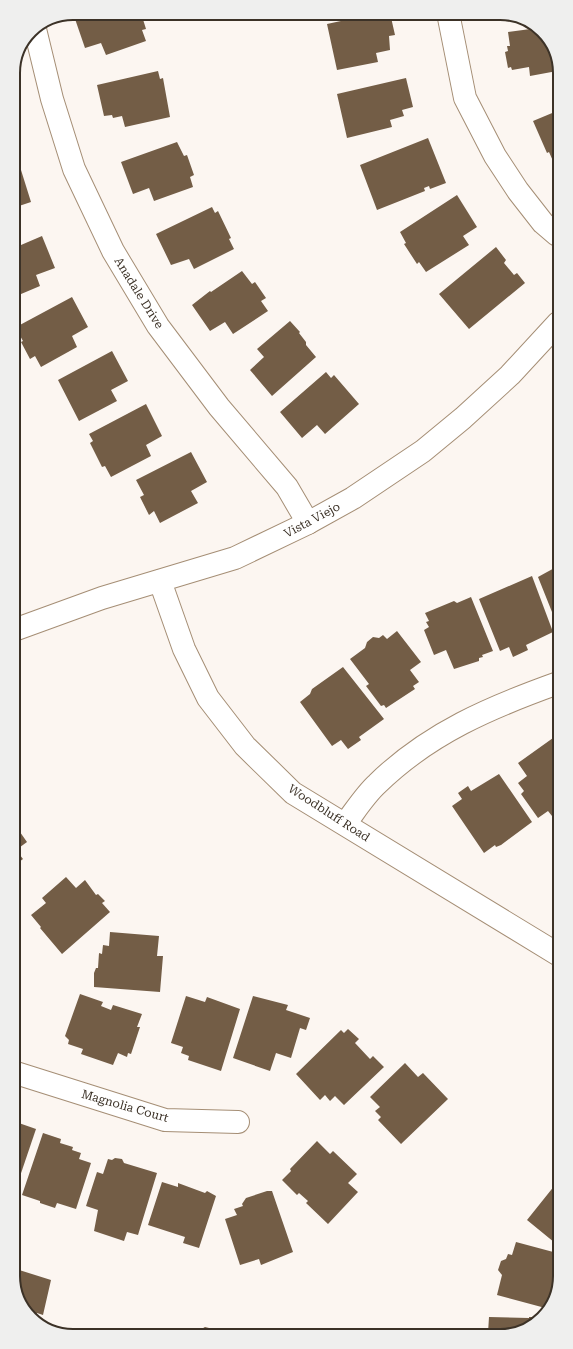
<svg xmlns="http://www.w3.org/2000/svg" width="573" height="1349" font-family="'Roboto Serif',serif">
<rect width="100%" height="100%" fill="#fcf6f1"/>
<g fill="#735d46">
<polygon points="84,13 141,13 146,29 142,30 146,41 106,55 101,43 85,48 74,16"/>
<polygon points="378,13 390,13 395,35 389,36 390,50 376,53 378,62 337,70 327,24"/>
<polygon points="538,28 557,54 557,71 530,76 529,67 512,70 511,67 508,68 505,52 508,51 507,46 510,46 508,32"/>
<polygon points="158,71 160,79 163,78 170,117 125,127 122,116 113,118 112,115 104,116 97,85"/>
<polygon points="406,78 413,107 402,110 404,116 390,120 392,127 347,138 337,94"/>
<polygon points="557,111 557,170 549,152 547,153 533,121"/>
<polygon points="428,138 446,183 430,189 429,186 424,188 425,191 377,210 360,165"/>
<polygon points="177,142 184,156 187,155 194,175 190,177 193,187 154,201 149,188 133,194 121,162"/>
<polygon points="21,170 31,202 13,208 13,173"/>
<polygon points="457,195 477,227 463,236 469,245 426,272 419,262 417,264 404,244 406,243 400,232"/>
<polygon points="212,207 215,213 218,211 231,238 229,239 234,249 194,269 189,259 171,265 156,234"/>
<polygon points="42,236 55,268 36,275 40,286 14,297 14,248"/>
<polygon points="496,247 506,260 504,263 514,275 517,273 525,283 469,329 439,294"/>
<polygon points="242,271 252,284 255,282 266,298 261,301 268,311 233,334 225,322 210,331 192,305 210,291 211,292"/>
<polygon points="72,297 88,327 72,336 77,347 41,367 35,356 30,359 21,342 23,341 19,334 21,331 18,326"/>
<polygon points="290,321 300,332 299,333 306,342 306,345 316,357 272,396 250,370 264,357 257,349"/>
<polygon points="112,351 128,381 111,390 117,401 79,421 58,380"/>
<polygon points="326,372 331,378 334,375 359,404 325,434 317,425 302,438 280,412"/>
<polygon points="146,404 162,436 146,445 151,456 111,477 105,466 102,467 90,443 93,441 89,434"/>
<polygon points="191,452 207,482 191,491 198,503 160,523 154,511 149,515 140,497 144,495 136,480"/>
<polygon points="558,566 558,627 538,577"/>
<polygon points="532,576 553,632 526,645 528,650 513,657 509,647 500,651 479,599"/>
<polygon points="471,597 493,651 482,655 483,657 479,658 479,661 454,669 446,650 434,655 424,630 429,627 426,622 429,621 425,613 454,601 457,603"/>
<polygon points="397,631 421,662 410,670 419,682 413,686 415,689 386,708 384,705 381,706 366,686 369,684 350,659 365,648 367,642 373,637 379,638 383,635 387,639"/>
<polygon points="343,667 384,719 359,737 361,740 348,749 341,740 332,746 300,702 310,694 312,689"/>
<polygon points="553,738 559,745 559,813 556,813 552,816 548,811 538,818 521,794 524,791 518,783 527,776 518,763"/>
<polygon points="499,774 532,822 501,845 496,847 495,845 484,853 452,806 462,799 458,793 468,786 471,791"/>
<polygon points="15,825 27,842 16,850 23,859 15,865"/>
<polygon points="66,877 76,888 85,880 96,895 98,894 105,901 102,903 110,912 62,954 40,928 41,927 31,915 46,903 42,898"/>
<polygon points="110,932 159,936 157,956 163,956 160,992 94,987 94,973 96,968 98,968 99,953 102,954 103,945 109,946"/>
<polygon points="80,994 103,1002 101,1006 111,1010 113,1005 142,1014 137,1027 140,1027 131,1054 128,1053 127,1057 118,1053 113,1065 81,1054 83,1049 68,1044 69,1040 65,1036"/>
<polygon points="186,996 205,1002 207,997 240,1009 221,1071 188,1060 189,1056 181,1053 183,1047 171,1043"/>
<polygon points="253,996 288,1005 286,1010 310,1018 306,1030 300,1028 291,1058 276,1053 270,1071 233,1058"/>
<polygon points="348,1029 359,1039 355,1043 370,1059 373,1056 384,1067 344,1105 335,1096 330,1101 325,1095 320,1100 296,1074 341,1030 344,1033"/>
<polygon points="405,1063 418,1077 423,1073 448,1099 401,1144 378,1120 381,1117 375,1111 380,1107 370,1097"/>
<polygon points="16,1122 36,1129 16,1188"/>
<polygon points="43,1133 61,1139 60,1143 73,1147 72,1150 81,1153 79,1159 91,1163 76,1209 57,1203 55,1208 40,1203 40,1201 22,1195"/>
<polygon points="317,1141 330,1154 333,1151 357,1174 348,1183 358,1192 328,1224 306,1203 308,1201 299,1193 297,1195 282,1180 291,1171 290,1169"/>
<polygon points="115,1158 122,1159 124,1163 157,1173 138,1235 127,1232 124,1241 94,1231 98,1210 86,1206 97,1172 103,1174 108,1159 112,1160"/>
<polygon points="162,1182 178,1187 178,1183 205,1193 207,1191 216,1196 199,1248 183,1243 185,1237 148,1225"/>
<polygon points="560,1183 560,1247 527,1220 555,1185 557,1187"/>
<polygon points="267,1191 272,1191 293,1252 261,1265 259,1259 240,1265 225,1219 237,1215 234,1209 243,1206 242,1204 246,1198"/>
<polygon points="516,1242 557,1253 553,1265 560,1267 560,1276 549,1309 497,1295 502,1275 498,1270 501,1261 506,1259 508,1254 512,1255"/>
<polygon points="16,1269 51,1280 43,1315 37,1313 35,1321 16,1295"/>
<polygon points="489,1317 529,1318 529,1317 541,1317 519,1333 488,1333"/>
<polygon points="205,1327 213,1329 217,1335 195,1335 194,1333"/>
</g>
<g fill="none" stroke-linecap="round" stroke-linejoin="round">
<defs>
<g id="minor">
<polyline points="448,13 465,98 495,156 518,191 543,223 557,235"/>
<polyline points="35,29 52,99 74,169 113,251 158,326 219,407 287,487 308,523"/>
<polyline points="160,581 184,649 208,698 245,746 293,793 559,955"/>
<polyline points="14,630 102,598 235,558 308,523 353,498 423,451 463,418 510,375 558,323"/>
<path d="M345,824C355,811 365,795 377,784C429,733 491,707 558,683"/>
<polyline points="16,1073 165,1120 238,1122"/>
</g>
</defs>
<use href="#minor" stroke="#a58e75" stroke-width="24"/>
<use href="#minor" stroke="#fff" stroke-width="22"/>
</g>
<g text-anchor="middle" stroke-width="4" stroke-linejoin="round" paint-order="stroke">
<g font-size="12" fill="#3c3227" stroke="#fff">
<text transform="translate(139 293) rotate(58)" y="4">Anadale Drive</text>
<text transform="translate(312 520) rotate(-28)" y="4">Vista Viejo</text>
<text transform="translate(329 813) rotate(33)" y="4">Woodbluff Road</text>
<text transform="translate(125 1106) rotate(16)" y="4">Magnolia Court</text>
</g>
</g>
<path d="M0 0H573V1349H0ZM73 20H500A53 53 0 0 1 553 73V1276A53 53 0 0 1 500 1329H73A53 53 0 0 1 20 1276V73A53 53 0 0 1 73 20Z" fill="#efefee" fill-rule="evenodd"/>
<path fill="none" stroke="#3c3227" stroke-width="2" d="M73 20H500A53 53 0 0 1 553 73V1276A53 53 0 0 1 500 1329H73A53 53 0 0 1 20 1276V73A53 53 0 0 1 73 20Z"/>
</svg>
